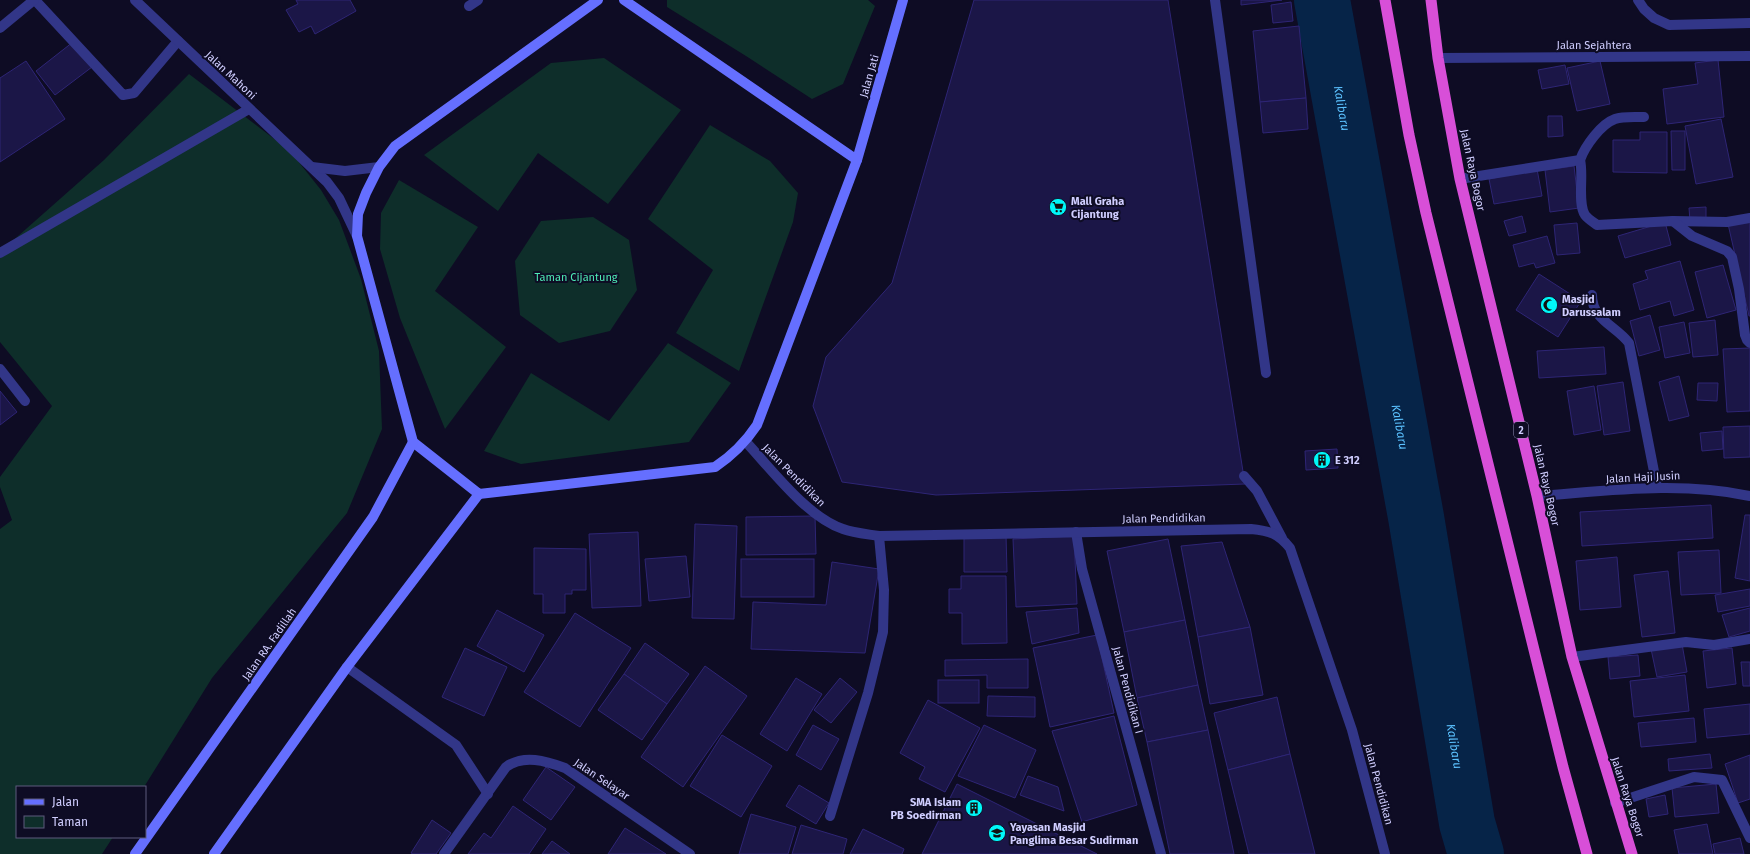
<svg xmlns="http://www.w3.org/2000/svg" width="1750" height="854" font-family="'Fira Sans',sans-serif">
<rect width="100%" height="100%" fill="#0e0c24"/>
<g fill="#0e2e2a">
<polygon points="667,0 868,0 875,6 843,84 812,99 746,56 667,7"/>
<polygon points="604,58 681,110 608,204 538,153 498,211 424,155 551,63"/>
<polygon points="189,74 290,151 321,190 339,220 361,279 379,351 382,429 347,513 212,678 144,787 17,787 17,837 113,837 102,854 0,854 0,529 12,520 0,487 0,477 52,406 0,342 0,252 104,160"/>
<polygon points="710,125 770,161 798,193 793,222 739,371 676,333 713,270 648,219"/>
<polygon points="399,180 478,227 435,291 506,347 445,429 400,318 380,249 381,213"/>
<polygon points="593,217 629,240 637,290 610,331 559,343 520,315 515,261 541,221"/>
<polygon points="668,343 731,383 689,442 521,464 484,451 531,373 609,421"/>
</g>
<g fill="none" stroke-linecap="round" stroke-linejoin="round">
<path stroke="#062448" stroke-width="56" id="s1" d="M1322,0L1416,517L1467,823L1476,854"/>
</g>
<g fill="#1b1647" stroke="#2e2575">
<polygon points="296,0 350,0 356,11 315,34 311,26 299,32 286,10 298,4"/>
<polygon points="974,0 1168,0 1245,484 936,495 842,482 813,406 826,357 892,283"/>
<polygon points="1241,0 1282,0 1241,5"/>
<polygon points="1291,2 1293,21 1273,23 1271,5"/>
<polygon points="1299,26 1306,98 1260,102 1253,31"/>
<polygon points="73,42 92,67 55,95 36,71"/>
<polygon points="1718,60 1724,117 1667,124 1663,89 1698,84 1695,63"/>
<polygon points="26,61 65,119 0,162 0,78"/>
<polygon points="1600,61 1610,104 1577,111 1567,68"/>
<polygon points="1565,65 1569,84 1542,89 1538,70"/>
<polygon points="1306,98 1308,129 1263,133 1260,102"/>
<polygon points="1548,116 1562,116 1563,136 1548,137"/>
<polygon points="1721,119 1733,177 1696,184 1685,126"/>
<polygon points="1671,131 1685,131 1685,170 1672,170"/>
<polygon points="1640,132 1667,132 1667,173 1613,172 1613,140 1640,140"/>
<polygon points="1574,166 1579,208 1550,212 1545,170"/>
<polygon points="1537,169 1542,196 1494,204 1489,179"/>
<polygon points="1706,207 1706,220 1690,221 1689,208"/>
<polygon points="1522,216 1526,232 1509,236 1504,221"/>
<polygon points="1750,219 1750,316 1749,316 1728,224"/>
<polygon points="1665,222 1671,245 1625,258 1618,236"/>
<polygon points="1577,223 1580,253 1557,255 1554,225"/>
<polygon points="1547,236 1555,263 1536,268 1534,263 1519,267 1513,245"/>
<polygon points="1680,261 1694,310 1674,316 1670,301 1640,310 1633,284 1648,279 1645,271"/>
<polygon points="1723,265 1736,310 1707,318 1695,272"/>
<polygon points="1539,274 1581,301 1558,337 1516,310"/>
<polygon points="1650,315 1660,350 1639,356 1630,321"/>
<polygon points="1715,320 1718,355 1693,357 1689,323"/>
<polygon points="1684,322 1690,353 1665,358 1659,327"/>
<polygon points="1604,347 1606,374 1539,378 1537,351"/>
<polygon points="1750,348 1750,411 1727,412 1723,349"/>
<polygon points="1679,376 1689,416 1669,421 1659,382"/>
<polygon points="1623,382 1630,431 1604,435 1597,386"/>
<polygon points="1698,383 1718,383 1717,401 1697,400"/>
<polygon points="1594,386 1601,430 1574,435 1567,391"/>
<polygon points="0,391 17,412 0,425"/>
<polygon points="1750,426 1750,457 1724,458 1723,427"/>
<polygon points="1722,431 1723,449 1702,451 1700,433"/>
<polygon points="1337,449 1338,468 1306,470 1305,451"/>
<polygon points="1711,505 1713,538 1582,546 1580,512"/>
<polygon points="1745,515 1750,515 1750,581 1735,578"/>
<polygon points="815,516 816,554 746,555 746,517"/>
<polygon points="695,524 737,526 734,619 692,618"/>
<polygon points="638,532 641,606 592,608 589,534"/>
<polygon points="964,535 1006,535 1007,572 964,572"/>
<polygon points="1074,536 1077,604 1016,607 1013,539"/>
<polygon points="1168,539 1185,620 1124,632 1107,551"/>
<polygon points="1222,542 1250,627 1198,637 1181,546"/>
<polygon points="534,548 586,549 586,590 572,590 572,594 565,594 565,613 543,613 543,594 534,594"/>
<polygon points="1719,550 1721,593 1681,595 1678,552"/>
<polygon points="686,556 690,597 649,601 645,559"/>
<polygon points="1617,557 1621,607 1580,610 1576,561"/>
<rect x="741" y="559" width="73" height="38"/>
<polygon points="832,562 879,569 865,653 751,649 753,602 826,605"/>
<polygon points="1668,571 1675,633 1642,637 1634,575"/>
<polygon points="961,576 1006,576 1007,643 962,644 962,613 949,613 949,589 961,589"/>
<polygon points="1750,589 1750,606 1718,612 1715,595"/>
<polygon points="1077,608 1079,633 1032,644 1026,612"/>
<polygon points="1750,608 1750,631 1729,637 1722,615"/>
<polygon points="497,610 544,635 524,672 477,646"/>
<polygon points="575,613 631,648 580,727 524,692"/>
<polygon points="1185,620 1198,685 1137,698 1124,632"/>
<polygon points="1250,627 1263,695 1210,704 1198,637"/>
<polygon points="1097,635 1114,713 1050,727 1033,648"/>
<polygon points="645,643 689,674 667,704 624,674"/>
<polygon points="1682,644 1687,672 1657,677 1651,649"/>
<polygon points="465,648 507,667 484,716 442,697"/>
<polygon points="1732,648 1736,684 1707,688 1703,651"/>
<polygon points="1638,655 1640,676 1610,679 1608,657"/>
<polygon points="1028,659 1028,688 987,688 987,675 945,676 945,660"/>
<polygon points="1741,662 1750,662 1750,686 1743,686"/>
<polygon points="705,666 747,696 683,787 641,757"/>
<polygon points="624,674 667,704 642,740 598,710"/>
<polygon points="1685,675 1689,711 1634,717 1630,681"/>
<polygon points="796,678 822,694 787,751 760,734"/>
<polygon points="840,678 857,692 831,723 814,710"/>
<rect x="938" y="680" width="41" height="23"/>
<polygon points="1198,685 1208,730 1147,742 1137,698"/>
<polygon points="988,696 1035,697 1035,717 987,716"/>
<polygon points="1277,697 1290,754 1228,770 1214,713"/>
<polygon points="928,700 980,728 945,792 919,779 925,767 900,753"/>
<polygon points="1750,704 1750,734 1707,738 1704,709"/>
<polygon points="1114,716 1137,805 1082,822 1052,731"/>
<polygon points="1694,718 1696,742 1641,747 1638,723"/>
<polygon points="813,725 839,739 821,770 796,755"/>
<polygon points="984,725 1036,750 1015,798 958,776"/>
<polygon points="1208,730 1234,854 1170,854 1147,742"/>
<polygon points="722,735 772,766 741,817 690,786"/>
<polygon points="1290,754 1315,854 1249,854 1228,770"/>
<polygon points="1710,754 1712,768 1669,771 1668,759"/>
<polygon points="1750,755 1750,799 1738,803 1725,764"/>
<polygon points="546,767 575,787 551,820 523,800"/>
<polygon points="1028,776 1058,787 1064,811 1020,795"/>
<polygon points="957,784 1097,854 922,854"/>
<polygon points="1716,784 1719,813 1675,817 1672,788"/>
<polygon points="799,785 829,803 816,824 786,806"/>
<polygon points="1665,795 1668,814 1649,817 1646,799"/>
<polygon points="513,806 546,829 529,854 468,854 484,833 491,838"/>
<polygon points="751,814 796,827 788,854 739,854"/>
<polygon points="432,820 451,833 436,854 413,854 411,853"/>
<polygon points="1707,824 1713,854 1679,854 1674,830"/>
<polygon points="801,825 847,839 843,854 792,854"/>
<polygon points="625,828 666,854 608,854"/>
<polygon points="863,829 904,849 902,854 850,854"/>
<polygon points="1740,838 1744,854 1715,854 1713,844"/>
<polygon points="552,841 570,854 542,854"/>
</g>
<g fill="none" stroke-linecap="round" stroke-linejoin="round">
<g stroke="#323688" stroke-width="10">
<polyline points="35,0 123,95 134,93 178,41"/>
<polyline points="1215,0 1266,373"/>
<polyline points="1638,0 1644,9 1654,18 1669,25 1750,23"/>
<polyline points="0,28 34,0"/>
<polyline points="1244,476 1257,491 1282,538"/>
</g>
<g stroke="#323688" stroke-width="10">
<polyline points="469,6 478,0"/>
<polyline points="1438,58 1750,56"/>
<path d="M1580,160C1584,175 1577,203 1585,215C1588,219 1593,222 1597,225L1673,221L1727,222L1750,218"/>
<path d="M1460,179L1580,160C1585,146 1601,124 1615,119C1623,116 1635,117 1644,117"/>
<polyline points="1673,221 1692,236 1727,251 1732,257 1739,289 1745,335 1747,340 1750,343"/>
<polyline points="0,253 249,109"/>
<path d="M1592,295C1592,320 1615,325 1629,343L1657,487"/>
<polyline points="0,369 25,401"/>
<path d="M1537,496C1608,491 1679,481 1750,496"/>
<polyline points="1076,532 1082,569 1161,854"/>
<polyline points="1572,657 1686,642 1714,645 1750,639"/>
<polyline points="347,667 456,745 488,794"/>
<polyline points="1615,803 1694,777 1722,780 1750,838"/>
<polyline points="830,816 868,693 883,632 884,590 879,536"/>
<path d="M444,854L506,767C524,754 546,761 565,768L690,854"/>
</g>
<g stroke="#323688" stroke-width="10">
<polyline points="135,0 327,182 339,198 357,236"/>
<polyline points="312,167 345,171 379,167"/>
<path d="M746,442C772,470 807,517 843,529C854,533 867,534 879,536L1251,529C1270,531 1278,533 1290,548L1352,730L1385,854"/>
</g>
<g stroke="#656fff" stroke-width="10">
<path d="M598,0L395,146L379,167L366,193L358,214L357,236L413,442L479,494L715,467C733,455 745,443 757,425L857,160L903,0"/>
<polyline points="624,0 857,160"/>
<polyline points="135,854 373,517 413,442"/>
<polyline points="214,854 347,667 479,494"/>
</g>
<g stroke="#d84fd8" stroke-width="11">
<polyline points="1385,0 1409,135 1426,213 1563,767 1587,854"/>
<polyline points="1431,0 1438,58 1460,179 1537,496 1572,657 1632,854"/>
</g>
</g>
<defs>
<symbol id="supermarket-disc" viewBox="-11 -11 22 22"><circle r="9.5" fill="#00f7f9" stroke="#0e0c24"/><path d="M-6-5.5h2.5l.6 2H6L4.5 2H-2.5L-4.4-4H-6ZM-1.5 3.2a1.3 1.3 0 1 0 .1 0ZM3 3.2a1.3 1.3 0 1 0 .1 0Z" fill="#111"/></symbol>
<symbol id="mosque-disc" viewBox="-11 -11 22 22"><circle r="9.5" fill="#00f7f9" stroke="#0e0c24"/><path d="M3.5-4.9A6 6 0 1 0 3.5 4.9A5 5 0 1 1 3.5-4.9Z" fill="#111"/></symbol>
<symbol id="building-disc" viewBox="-11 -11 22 22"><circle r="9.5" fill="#00f7f9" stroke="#0e0c24"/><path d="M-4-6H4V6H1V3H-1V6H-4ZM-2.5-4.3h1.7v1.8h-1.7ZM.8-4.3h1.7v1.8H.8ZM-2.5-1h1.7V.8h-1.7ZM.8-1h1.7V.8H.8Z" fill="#111"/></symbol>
<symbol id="school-disc" viewBox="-11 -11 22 22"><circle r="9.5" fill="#00f7f9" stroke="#0e0c24"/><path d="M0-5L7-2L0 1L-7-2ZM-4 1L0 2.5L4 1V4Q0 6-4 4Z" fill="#111"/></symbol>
</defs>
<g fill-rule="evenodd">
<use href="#supermarket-disc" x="1048" y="197" width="20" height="20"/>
<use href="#mosque-disc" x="1539" y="295" width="20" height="20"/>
<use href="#building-disc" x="1312" y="450" width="20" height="20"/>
<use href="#building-disc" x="964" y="798" width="20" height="20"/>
<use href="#school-disc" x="987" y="823" width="20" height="20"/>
</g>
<g text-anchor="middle" stroke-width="4" stroke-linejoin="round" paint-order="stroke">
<rect fill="#0e0c24" stroke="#9694bd" stroke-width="1" x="1514" y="422" width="14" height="16" rx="3"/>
<g font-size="10" font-weight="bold" fill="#d0ceff">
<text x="1521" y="434">2</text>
</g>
<g font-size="11" fill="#d0ceff" stroke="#0e0c24">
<text x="1594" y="49">Jalan Sejahtera</text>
<text transform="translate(231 75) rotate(43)" y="4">Jalan Mahoni</text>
<text transform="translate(869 76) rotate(-74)" y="4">Jalan Jati</text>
<text transform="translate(1473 170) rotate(78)" y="4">Jalan Raya Bogor</text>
<text transform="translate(794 475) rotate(45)" y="4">Jalan Pendidikan</text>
<text transform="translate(1643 477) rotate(-3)" y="4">Jalan Haji Jusin</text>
<text transform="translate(1547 485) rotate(77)" y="4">Jalan Raya Bogor</text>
<text transform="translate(1164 518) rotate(-1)" y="4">Jalan Pendidikan</text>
<text transform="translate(269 644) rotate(-55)" y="4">Jalan RA. Fadillah</text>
<text transform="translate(1128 690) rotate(75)" y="4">Jalan Pendidikan I</text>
<text transform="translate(602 779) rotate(34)" y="4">Jalan Selayar</text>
<text transform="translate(1379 784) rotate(75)" y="4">Jalan Pendidikan</text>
<text transform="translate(1628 797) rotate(72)" y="4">Jalan Raya Bogor</text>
</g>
<g font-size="11" font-weight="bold" fill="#d0ceff" stroke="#0e0c24" text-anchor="start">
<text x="1071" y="205">Mall Graha<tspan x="1071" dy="13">Cijantung</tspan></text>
<text x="1562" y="303">Masjid<tspan x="1562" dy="13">Darussalam</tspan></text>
<text x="1335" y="464">E 312</text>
<text x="961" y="806" text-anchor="end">SMA Islam<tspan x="961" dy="13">PB Soedirman</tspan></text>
<text x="1010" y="831">Yayasan Masjid<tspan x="1010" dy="13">Panglima Besar Sudirman</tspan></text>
</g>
<g font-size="11" fill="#4eebb6" stroke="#0e0c24">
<text x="576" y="281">Taman Cijantung</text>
</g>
<g font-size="12" font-style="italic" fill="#5cc2ff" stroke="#0e0c24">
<text dy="4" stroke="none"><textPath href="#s1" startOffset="110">Kalibaru</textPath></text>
<text dy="4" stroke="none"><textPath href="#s1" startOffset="434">Kalibaru</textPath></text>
<text dy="4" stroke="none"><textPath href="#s1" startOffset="758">Kalibaru</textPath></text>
</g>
</g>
<rect x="16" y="786" width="130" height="52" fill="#0e0c24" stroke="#5c5a7c"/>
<rect x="24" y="799" width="20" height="6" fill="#656fff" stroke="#5c5a7c"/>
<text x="52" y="806" font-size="12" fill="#d0ceff">Jalan</text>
<rect x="24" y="816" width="20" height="12" fill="#0e2e2a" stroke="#5c5a7c"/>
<text x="52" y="826" font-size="12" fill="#d0ceff">Taman</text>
</svg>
